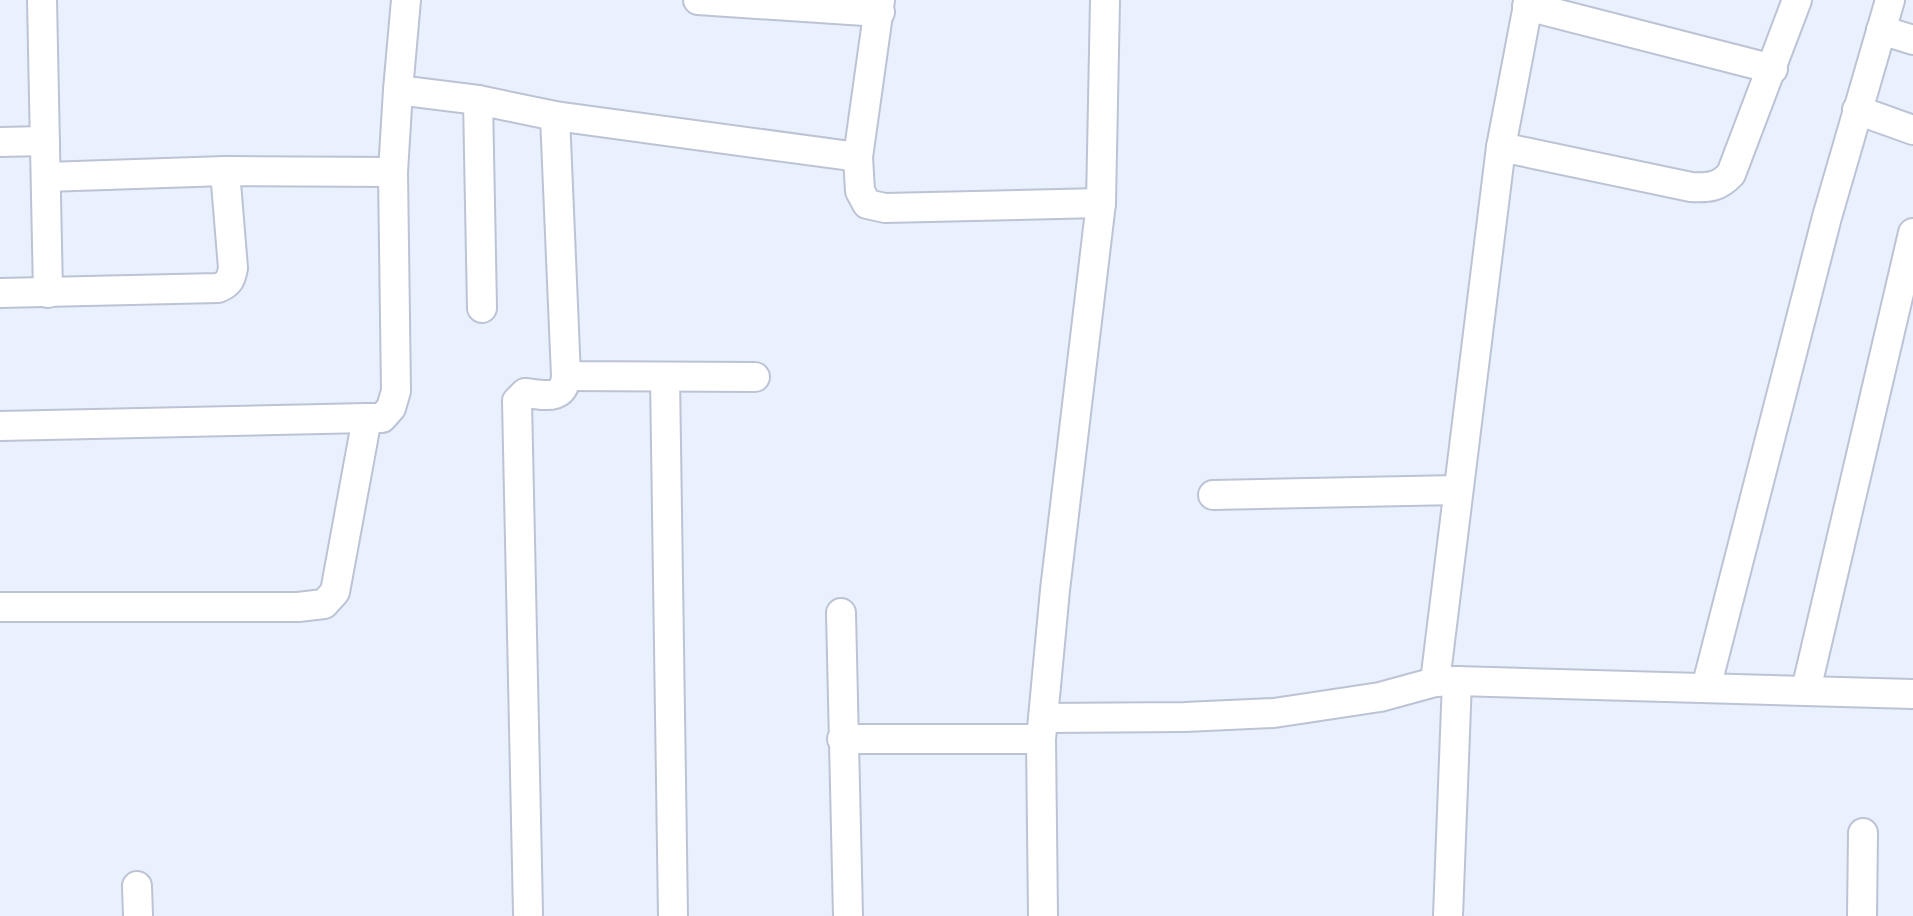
<svg xmlns="http://www.w3.org/2000/svg" width="1913" height="916" font-family="Overpass,sans-serif">
<rect width="100%" height="100%" fill="#e9f0fe"/>
<g fill="none" stroke-linecap="round" stroke-linejoin="round">
<defs>
<g id="minor">
<polyline points="42,0 48,293"/>
<polyline points="698,0 880,12"/>
<polyline points="880,0 858,157 860,191 867,204 885,208 1101,203"/>
<polyline points="1527,6 1773,69"/>
<polyline points="1881,30 1913,40"/>
<polyline points="398,90 406,0"/>
<polyline points="478,100 482,308"/>
<polyline points="1857,110 1913,130"/>
<polyline points="555,116 566,376 755,377"/>
<polyline points="0,142 45,141"/>
<path d="M1501,147L1691,187C1709,188 1719,187 1731,174L1797,0"/>
<polyline points="46,177 225,171 393,172"/>
<path d="M0,293L218,288C229,284 231,279 233,268L225,171"/>
<polyline points="665,377 673,916"/>
<polyline points="0,426 367,418"/>
<polyline points="1213,495 1458,490"/>
<polyline points="0,607 298,607 324,604 335,592 367,418 382,418 391,408 396,391 393,172 398,90 478,100 555,116 858,157"/>
<polyline points="841,613 848,916"/>
<polyline points="1435,682 1501,147 1529,0"/>
<polyline points="1706,688 1827,217 1890,0"/>
<polyline points="1806,690 1913,233"/>
<polyline points="1045,718 1185,717 1274,713 1380,697 1435,682 1457,681 1913,694"/>
<polyline points="842,739 1041,739"/>
<polyline points="137,886 138,916"/>
<path d="M528,913L517,401L525,393C545,395 564,401 566,376"/>
<polyline points="1043,916 1041,739 1055,590 1101,203 1105,0"/>
<polyline points="1448,916 1457,681"/>
<polyline points="1862,916 1863,833"/>
</g>
</defs>
<use href="#minor" stroke="#bbc3d5" stroke-width="32"/>
<use href="#minor" stroke="#fff" stroke-width="28"/>
</g>
</svg>
